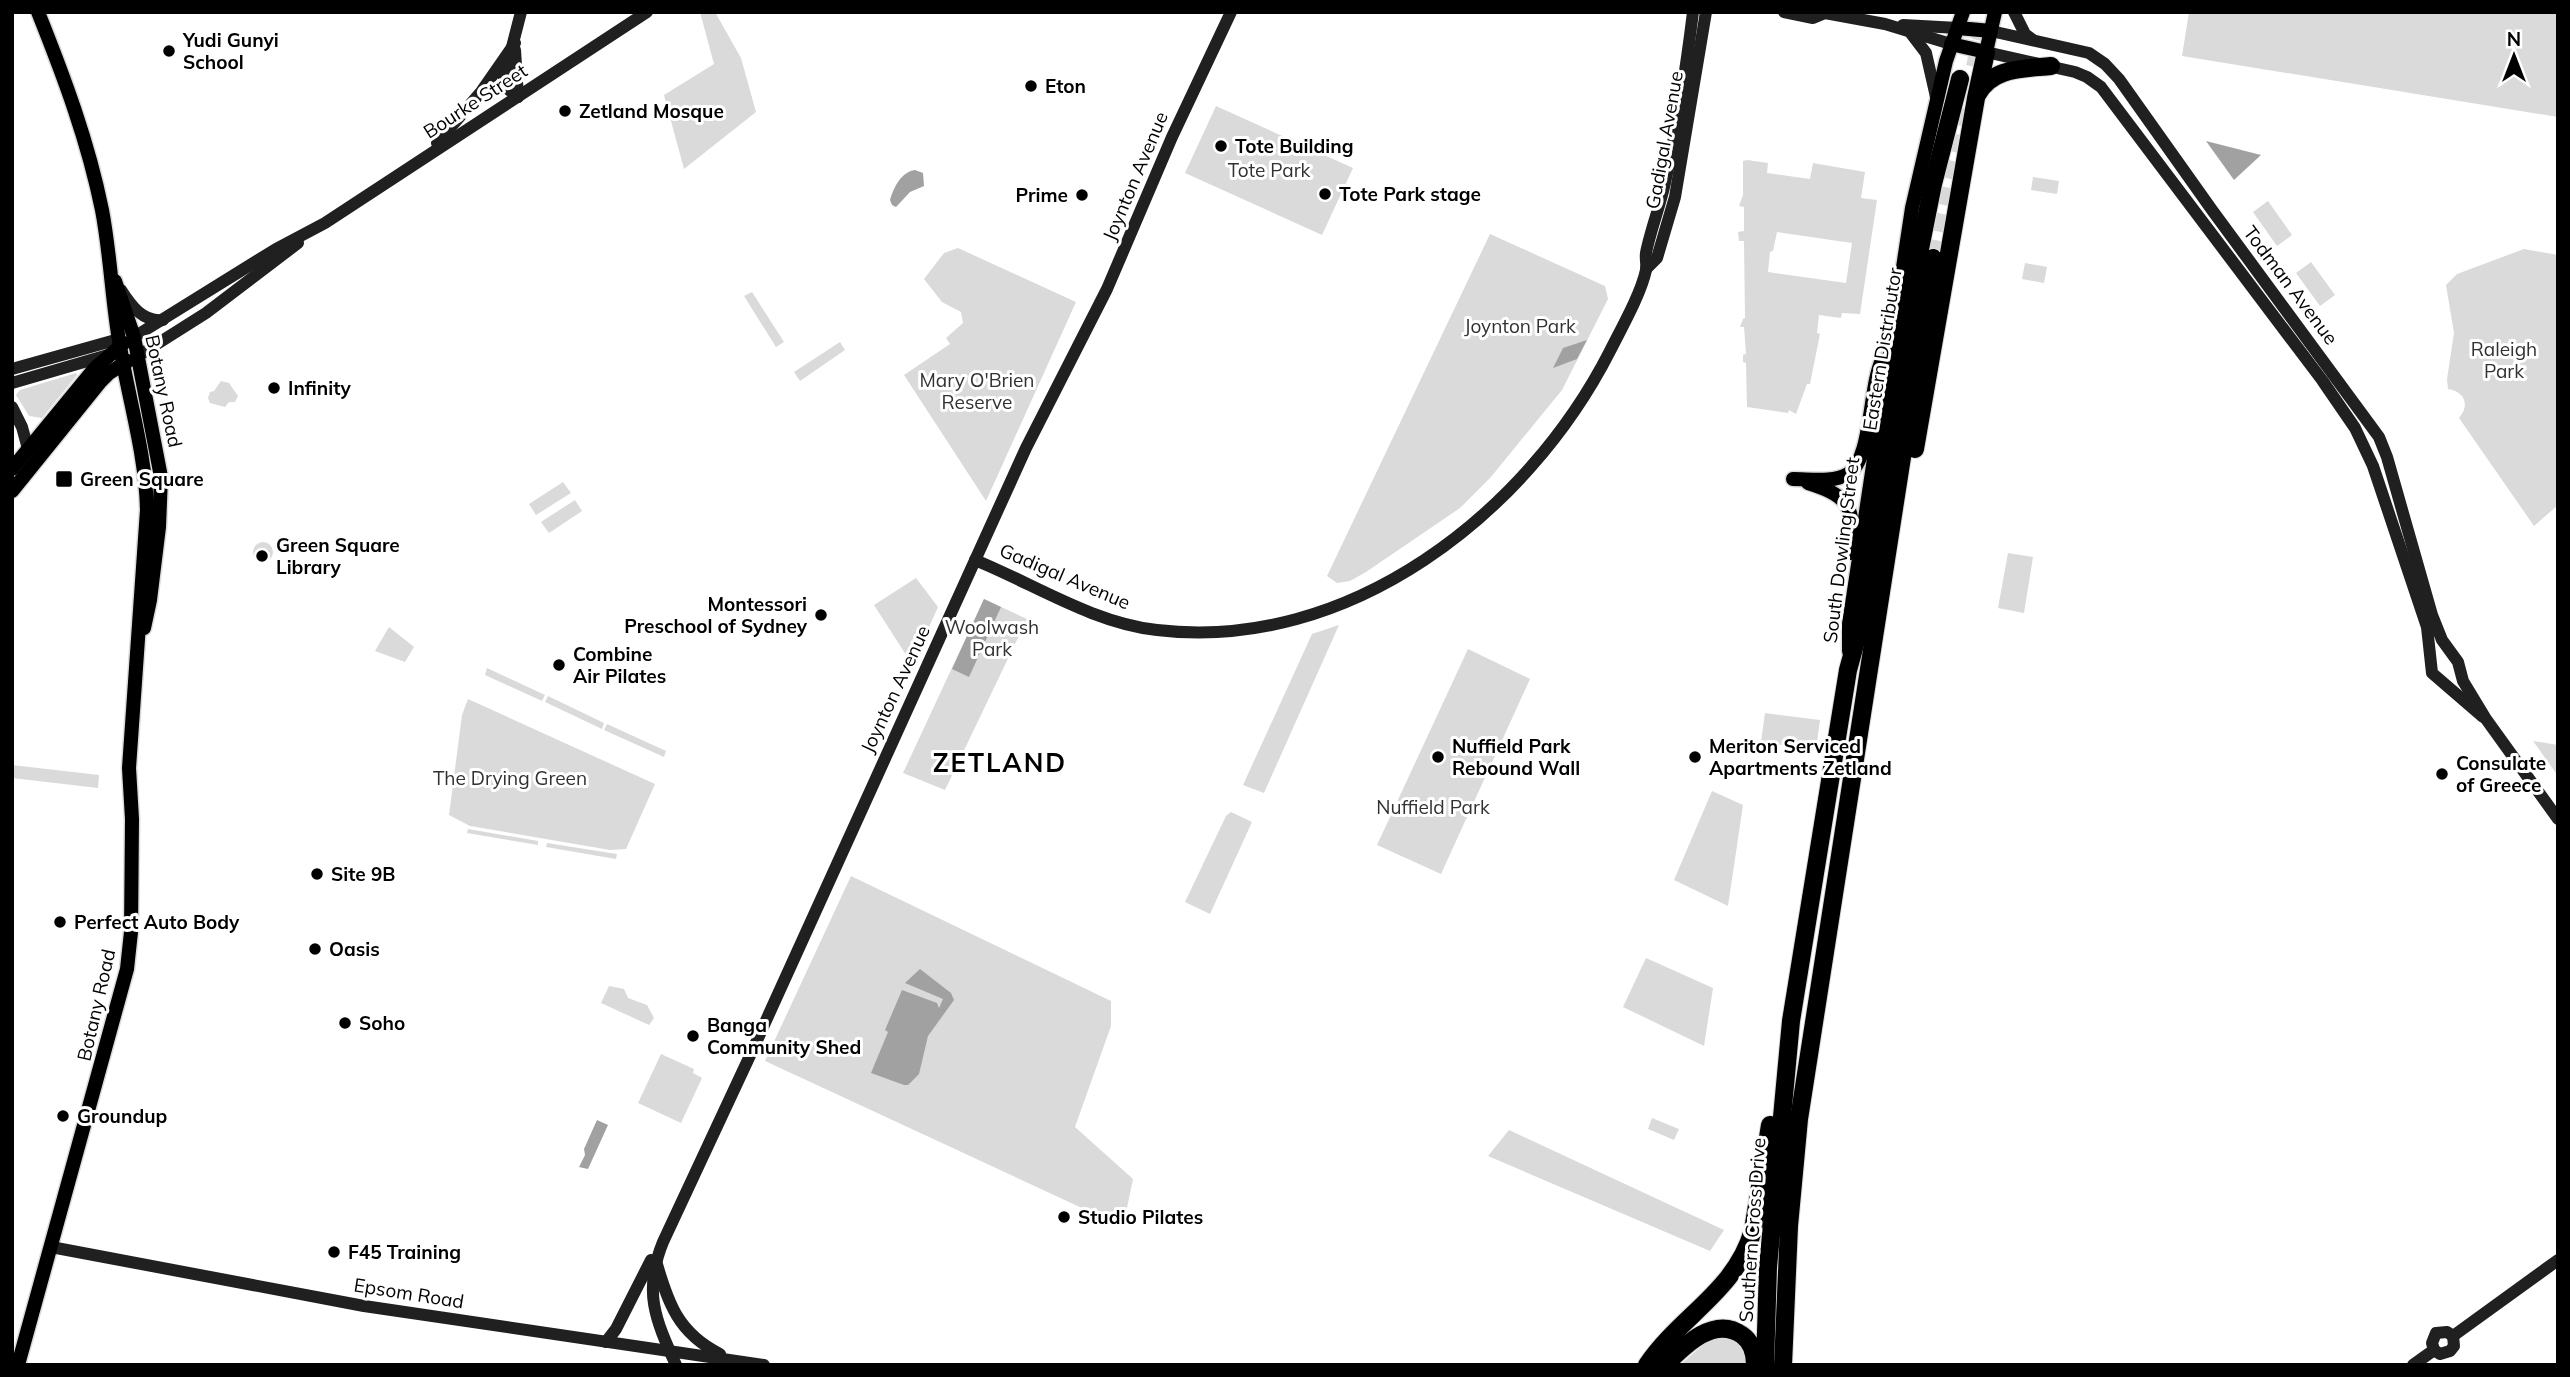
<svg xmlns="http://www.w3.org/2000/svg" width="2570" height="1377" font-family="Mulish,sans-serif">
<rect width="100%" height="100%" fill="#fff"/>
<g fill="#dadada" fill-rule="evenodd">
<polygon points="700,12 715,12 741,58 756,112 684,169 664,95 714,64"/>
<polygon points="2189,12 2558,12 2558,117 2182,56"/>
<polygon points="1216,106 1353,168 1322,235 1185,173"/>
<path d="M1747,160L1768,163L1767,173L1810,179L1813,163L1865,172L1861,198L1877,200L1860,314L1842,313L1841,318L1819,315L1817,333L1820,334L1810,384H1807L1796,414L1789,410L1788,413L1747,407L1746,363L1743,362V355L1746,354L1744,327H1740L1743,319L1745,318L1744,241H1739L1738,232L1744,231V207L1739,206L1743,195V161ZM1777,232L1852,243L1846,283L1768,272L1770,252L1773,251Z"/>
<polygon points="2033,177 2059,181 2057,194 2031,190"/>
<polygon points="2268,201 2292,235 2277,246 2253,212"/>
<polygon points="1490,234 1605,286 1608,299 1562,390 1491,477 1460,508 1366,572 1350,581 1337,583 1327,576"/>
<polygon points="958,248 1076,302 986,501 904,375 950,344 946,338 963,323 961,312 942,302 924,279 944,253"/>
<path d="M2524,249L2558,255V505L2534,526L2459,418C2470,406 2465,391 2448,389L2447,379L2454,333L2446,285L2457,274Z"/>
<polygon points="2311,262 2335,295 2320,306 2296,273"/>
<polygon points="2025,263 2047,267 2044,283 2022,279"/>
<polygon points="752,292 784,342 776,347 744,296"/>
<polygon points="840,342 845,350 800,381 794,372"/>
<polygon points="76,373 77,375 42,418 29,416 16,395 20,390"/>
<polygon points="221,381 229,383 238,396 235,402 229,402 225,407 210,403 208,398 210,392 214,391"/>
<polygon points="563,482 571,493 536,515 529,504"/>
<polygon points="575,500 582,511 549,533 541,522"/>
<circle cx="263" cy="552" r="10"/>
<polygon points="2008,553 2033,557 2024,613 1998,608"/>
<polygon points="916,578 938,607 921,645 912,657 908,658 874,605"/>
<polygon points="984,599 1027,619 945,790 903,773"/>
<polygon points="1339,625 1264,793 1243,785 1312,634"/>
<polygon points="389,627 414,647 405,662 375,651"/>
<polygon points="1468,649 1530,679 1441,874 1377,845"/>
<polygon points="487,668 545,695 542,701 485,675"/>
<polygon points="548,696 604,723 602,729 545,702"/>
<polygon points="468,699 655,784 626,849 610,850 470,826 449,815 462,715"/>
<polygon points="1765,713 1820,720 1816,750 1761,742"/>
<polygon points="607,724 666,751 664,757 604,730"/>
<polygon points="2533,741 2558,745 2558,776"/>
<polygon points="12,765 99,775 98,788 12,778"/>
<polygon points="1712,791 1743,805 1728,906 1674,880"/>
<polygon points="1231,812 1252,822 1210,914 1185,902 1226,816"/>
<polygon points="468,829 538,841 538,845 473,834 467,833"/>
<polygon points="547,843 617,854 616,859 546,847"/>
<polygon points="851,876 1111,1001 1111,1026 1075,1127 1133,1179 1123,1227 765,1061"/>
<polygon points="1646,958 1713,988 1704,1046 1623,1007"/>
<polygon points="609,986 624,989 628,998 647,1005 654,1018 649,1025 601,1003"/>
<polygon points="661,1054 694,1069 693,1073 702,1078 681,1123 638,1103"/>
<polygon points="1652,1118 1679,1129 1674,1140 1648,1129"/>
<polygon points="1509,1130 1724,1230 1710,1251 1488,1156"/>
<polygon points="1725,1335 1743,1343 1752,1365 1680,1365 1712,1337"/>
</g>
<g fill="#a1a1a1">
<polygon points="2206,141 2261,155 2234,180"/>
<path d="M915,170L923,173L924,186L910,192L896,207L892,205L890,200C894,187 901,172 915,170Z"/>
<polygon points="1587,340 1577,359 1553,368 1563,348"/>
<polygon points="984,599 1001,607 969,677 952,669"/>
<polygon points="920,969 951,993 954,1000 928,1036 919,1074 908,1085 904,1085 871,1073 888,1032 885,1030 902,990 937,1003 939,1008 943,999 905,983"/>
<polygon points="597,1120 608,1125 588,1169 579,1167 585,1155 584,1149"/>
</g>
<g fill="none" stroke-linecap="round" stroke-linejoin="round">
<g stroke="#d9d9d9" stroke-width="18" stroke-dasharray="18 9" stroke-linecap="butt">
<polyline points="1975,67 1987,12"/>
<polyline points="1933,258 1968,98"/>
</g>
<defs>
<g id="primary">
<polyline points="1958,28 1991,31"/>
<polyline points="1951,44 1986,52 1995,12"/>
<polyline points="115,281 134,337 161,477 159,527 150,600 144,628"/>
<polyline points="12,469 95,368 124,343"/>
<path d="M1793,479C1810,479 1833,483 1848,474C1872,460 1869,387 1882,360"/>
<path d="M1808,483C1853,497 1854,509 1851,553"/>
<polyline points="12,491 100,382 109,373 128,361"/>
<polyline points="1849,651 1849,624 1912,208 1946,61 1963,12"/>
<path d="M18,1365L127,969L131,932L132,819L129,768L147,510C146,457 130,404 121,352C112,305 111,257 102,210C88,141 64,77 38,12"/>
</g>
<g id="highway">
<path d="M1977,95C1992,67 2024,69 2051,66"/>
<polyline points="1915,449 1976,98 1986,52"/>
<path d="M1647,1365C1681,1315 1736,1291 1753,1230L1770,1125"/>
<path d="M1665,1365C1684,1346 1714,1315 1742,1335C1752,1342 1755,1353 1755,1365"/>
<polyline points="1765,1365 1768,1267 1791,1021 1848,670 1862,619 1912,289 1933,184 1960,79"/>
<polyline points="1783,1365 1789,1226 1799,1119 1933,258"/>
</g>
</defs>
<use href="#primary" stroke="#dbdbdb" stroke-width="17"/>
<use href="#highway" stroke="#dbdbdb" stroke-width="20"/>
<g stroke="#202020" stroke-width="12">
<polyline points="1784,12 1813,18 1825,13 1885,24 1951,44"/>
<polyline points="2014,12 2025,34 2033,40"/>
<polyline points="1903,25 1958,28"/>
<polyline points="1991,31 2089,53 2105,64 2119,79 2212,210 2379,437 2387,457 2432,615 2442,640 2458,662 2463,681 2486,719 2558,819"/>
<polyline points="1910,32 1926,53 1936,97"/>
<polyline points="515,50 518,97"/>
<polyline points="1986,52 2075,72 2087,77 2101,87 2322,380 2355,428 2373,466 2427,627 2432,673 2483,717"/>
<polyline points="518,97 508,89 504,78 521,12"/>
<polyline points="437,143 481,92 515,43"/>
<polyline points="1646,269 1657,258 1675,197 1706,12"/>
<path d="M121,290C131,306 143,322 163,320"/>
<polyline points="134,337 276,249 325,223 647,12"/>
<polyline points="138,356 206,313 298,243"/>
<polyline points="12,369 119,339"/>
<polyline points="12,383 108,355"/>
<polyline points="12,407 22,427 28,449"/>
<path d="M975,560C1034,584 1093,623 1157,630C1348,653 1527,514 1610,351C1621,329 1641,294 1646,270C1647,264 1645,258 1646,253C1650,232 1660,206 1665,183C1677,127 1686,69 1693,12"/>
<polyline points="51,1247 364,1306 764,1365"/>
<path d="M656,1261C668,1303 678,1333 720,1354"/>
<polyline points="2453,1336 2558,1260"/>
<polyline points="606,1342 616,1329 651,1260"/>
<polyline points="2434,1350 2432,1343 2436,1333 2447,1332 2453,1336"/>
<polyline points="2434,1350 2440,1354 2450,1351 2454,1346 2453,1336"/>
<path d="M676,1365C655,1319 643,1291 663,1242L754,1047L1026,448L1107,289L1172,137L1231,12"/>
<polyline points="2413,1365 2434,1350"/>
</g>
<use href="#primary" stroke="#000" stroke-width="14"/>
<use href="#highway" stroke="#000" stroke-width="18"/>
</g>
<g fill="#000" stroke="#fff" stroke-width="2.5">
<circle cx="169" cy="51" r="7"/>
<circle cx="1031" cy="86" r="7"/>
<circle cx="565" cy="111" r="7"/>
<circle cx="1221" cy="146" r="7"/>
<circle cx="1325" cy="194" r="7"/>
<circle cx="1082" cy="195" r="7"/>
<circle cx="274" cy="388" r="7"/>
<rect x="55" y="470" width="18" height="18" rx="3.5"/>
<circle cx="262" cy="556" r="7"/>
<circle cx="821" cy="615" r="7"/>
<circle cx="559" cy="665" r="7"/>
<circle cx="1438" cy="757" r="7"/>
<circle cx="1695" cy="757" r="7"/>
<circle cx="2442" cy="774" r="7"/>
<circle cx="317" cy="874" r="7"/>
<circle cx="60" cy="922" r="7"/>
<circle cx="315" cy="949" r="7"/>
<circle cx="345" cy="1023" r="7"/>
<circle cx="693" cy="1036" r="7"/>
<circle cx="63" cy="1116" r="7"/>
<circle cx="1064" cy="1217" r="7"/>
<circle cx="334" cy="1252" r="7"/>
</g>
<g text-anchor="middle" stroke-width="6" stroke-linejoin="round" paint-order="stroke">
<g font-size="19" font-weight="bold" fill="#000" stroke="#fff" text-anchor="start">
<text x="183" y="47">Yudi Gunyi<tspan x="183" dy="22">School</tspan></text>
<text x="1045" y="93">Eton</text>
<text x="579" y="118">Zetland Mosque</text>
<text x="1235" y="153">Tote Building</text>
<text x="1339" y="201">Tote Park stage</text>
<text x="1068" y="202" text-anchor="end">Prime</text>
<text x="288" y="395">Infinity</text>
<text x="80" y="486">Green Square</text>
<text x="276" y="552">Green Square<tspan x="276" dy="22">Library</tspan></text>
<text x="807" y="611" text-anchor="end">Montessori<tspan x="807" dy="22">Preschool of Sydney</tspan></text>
<text x="573" y="661">Combine<tspan x="573" dy="22">Air Pilates</tspan></text>
<text x="1452" y="753">Nuffield Park<tspan x="1452" dy="22">Rebound Wall</tspan></text>
<text x="1709" y="753">Meriton Serviced<tspan x="1709" dy="22">Apartments Zetland</tspan></text>
<text x="2456" y="770">Consulate<tspan x="2456" dy="22">of Greece</tspan></text>
<text x="331" y="881">Site 9B</text>
<text x="74" y="929">Perfect Auto Body</text>
<text x="329" y="956">Oasis</text>
<text x="359" y="1030">Soho</text>
<text x="707" y="1032">Banga<tspan x="707" dy="22">Community Shed</tspan></text>
<text x="77" y="1123">Groundup</text>
<text x="1078" y="1224">Studio Pilates</text>
<text x="348" y="1259">F45 Training</text>
</g>
<g font-size="19" fill="#000" stroke="#fff">
<text transform="translate(475 101) rotate(-33)" y="7">Bourke Street</text>
<text transform="translate(1664 140) rotate(-80)" y="7">Gadigal Avenue</text>
<text transform="translate(1135 176) rotate(-67)" y="7">Joynton Avenue</text>
<text transform="translate(2291 285) rotate(53)" y="7">Todman Avenue</text>
<text transform="translate(1882 349) rotate(-81)" y="7">Eastern Distributor</text>
<text transform="translate(164 391) rotate(78)" y="7">Botany Road</text>
<text transform="translate(1841 550) rotate(-83)" y="7">South Dowling Street</text>
<text transform="translate(1065 576) rotate(23)" y="7">Gadigal Avenue</text>
<text transform="translate(895 689) rotate(-65)" y="7">Joynton Avenue</text>
<text transform="translate(96 1005) rotate(-77)" y="7">Botany Road</text>
<text transform="translate(1752 1230) rotate(-86)" y="7">Southern Cross Drive</text>
<text transform="translate(409 1293) rotate(9)" y="7">Epsom Road</text>
</g>
<g font-size="19" fill="#313131" stroke="#fff">
<text x="1269" y="177">Tote Park</text>
<text x="1520" y="333">Joynton Park</text>
<text x="2504" y="356">Raleigh<tspan x="2504" dy="22">Park</tspan></text>
<text x="977" y="387">Mary O'Brien<tspan x="977" dy="22">Reserve</tspan></text>
<text x="992" y="634">Woolwash<tspan x="992" dy="22">Park</tspan></text>
<text x="510" y="785">The Drying Green</text>
<text x="1433" y="814">Nuffield Park</text>
</g>
<g font-size="26" font-weight="bold" letter-spacing="2" fill="#000" stroke="#fff">
<text x="1000" y="772">ZETLAND</text>
</g>
</g>
<rect width="2570" height="1377" fill="none" stroke="#000000" stroke-width="28"/>
<g transform="translate(2514 56)" stroke="#ffffff" stroke-width="5" paint-order="stroke">
<path d="M0-5L12 26L0 18L-12 26Z" fill="#000000"/>
<text y="-10" font-size="19" font-weight="bold" text-anchor="middle" fill="#000000">N</text>
</g>
</svg>
